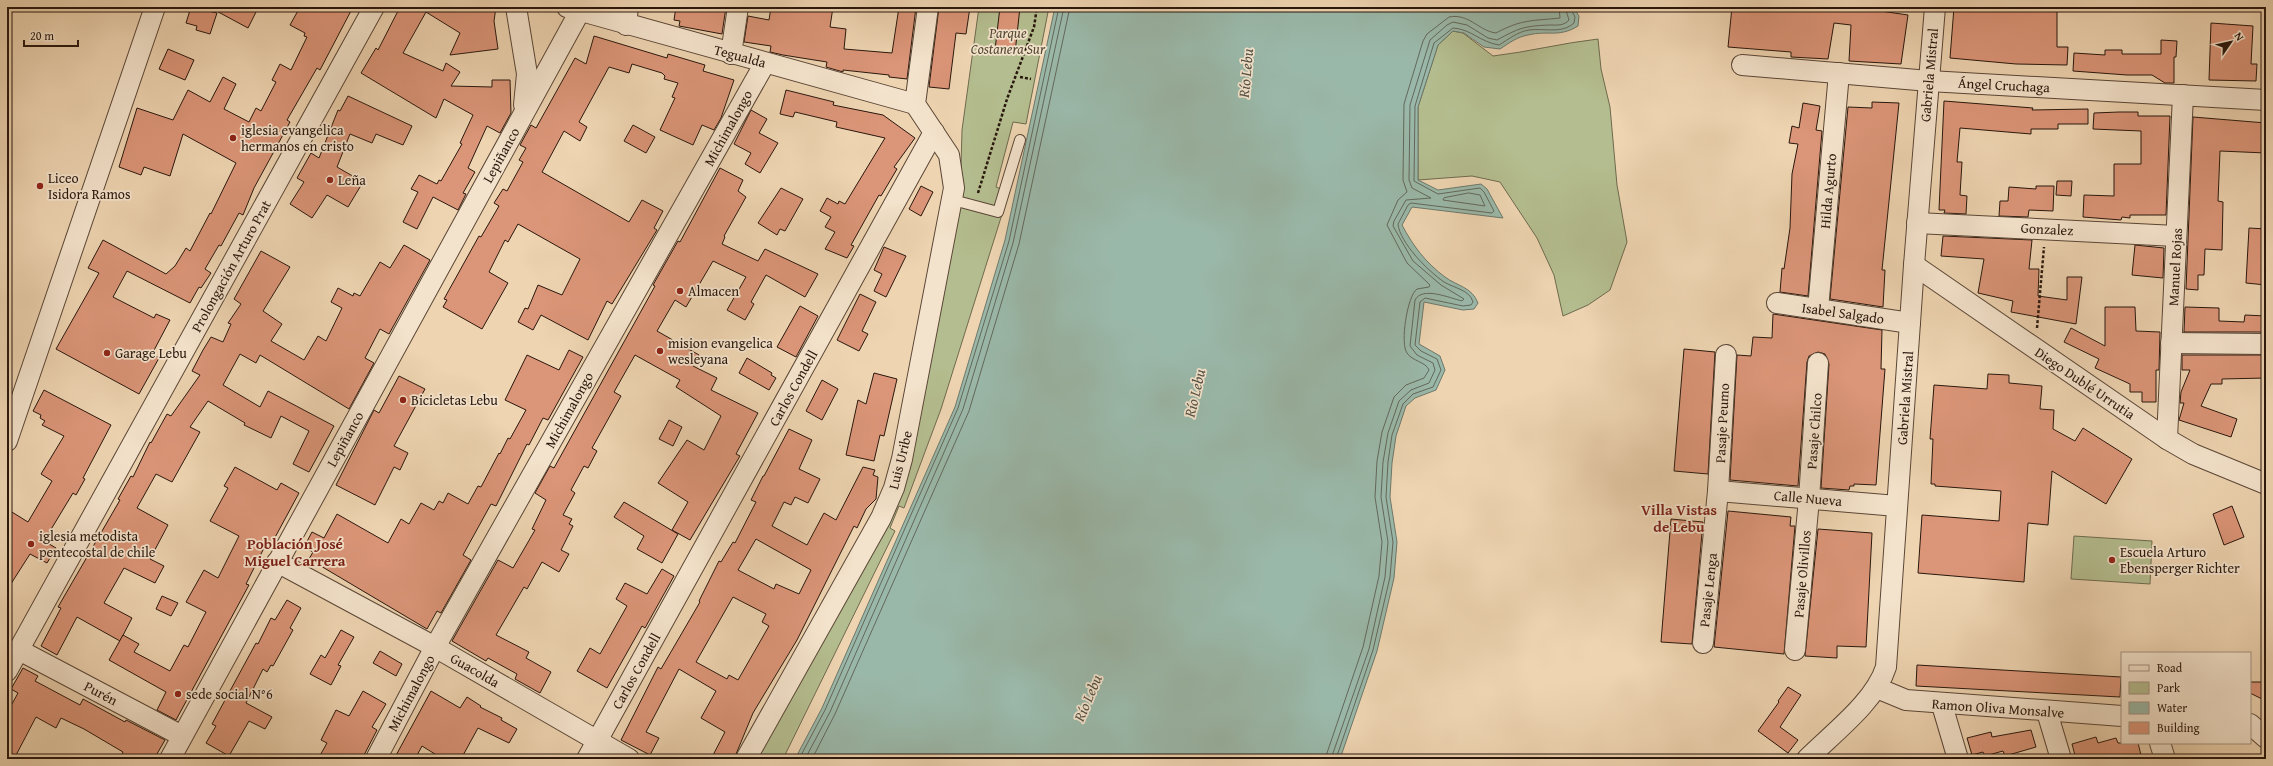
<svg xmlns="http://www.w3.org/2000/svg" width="2273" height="766" font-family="'Gentium Book Plus',serif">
<rect width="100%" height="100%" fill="#eed4b1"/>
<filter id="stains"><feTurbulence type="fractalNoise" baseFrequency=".005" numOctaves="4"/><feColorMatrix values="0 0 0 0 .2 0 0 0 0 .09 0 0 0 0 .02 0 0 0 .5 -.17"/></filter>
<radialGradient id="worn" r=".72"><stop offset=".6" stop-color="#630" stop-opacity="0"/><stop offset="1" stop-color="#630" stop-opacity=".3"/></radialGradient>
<g fill="#b4bd8f" stroke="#6e6a4e">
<polygon points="979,7 1049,7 1026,124 1013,122 996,187 1009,192 941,409 904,508 899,506 890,528 895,531 783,759 754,759 891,508 961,167 962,130"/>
<path d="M1453,31L1463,33L1493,56C1528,52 1562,43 1598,39L1601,69L1610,107L1617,185L1627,242L1610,290L1588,305L1563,316L1554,275L1537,238L1500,182L1472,176L1418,180V107L1438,45Z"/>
<polygon points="2074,536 2152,541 2150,584 2071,579"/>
</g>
<path fill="#9ab8a9" stroke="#6d786b" d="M1055,7H1573L1579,16L1578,26C1558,38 1549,30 1528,35C1517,37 1509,43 1500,49L1484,47L1464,33L1453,31L1438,45L1418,107V180L1438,190L1481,184L1487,189L1503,218L1412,207L1402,225C1413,246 1426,263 1445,277C1457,286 1472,287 1478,303L1474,309L1463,310L1424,302L1419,344L1440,356L1445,370L1436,390L1415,398L1406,406L1396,436L1392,463L1390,497L1397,542L1394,578L1377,651L1340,759H795L822,708L955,407L1005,240Z"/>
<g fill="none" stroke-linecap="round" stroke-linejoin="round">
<g stroke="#62685b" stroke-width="1">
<polygon points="1469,193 1480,195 1485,206 1443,200 1444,198"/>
<polyline points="799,759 825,710 958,408 1009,241 1059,7"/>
<polyline points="805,759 830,712 963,409 1013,243 1064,7"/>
<polyline points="812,759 835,714 969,411 1019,244 1070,7"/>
<path d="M1325,759L1363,647L1379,576L1382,542L1375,497L1377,461L1382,432L1394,397L1406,385L1424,378L1429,370C1426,362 1412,361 1407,353C1400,344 1407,296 1417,289L1429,287L1430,285L1407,263L1387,225L1398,200L1407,192L1403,180L1404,104L1423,41L1427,34L1449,17C1469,13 1479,31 1496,33C1522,19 1532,21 1560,18L1559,7"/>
<path d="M1331,759L1369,649L1385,577L1388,542L1381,497L1383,462L1388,433L1399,401L1411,390L1429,383L1435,370L1433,363L1417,355L1410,346L1415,300C1422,286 1450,298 1462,301L1464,299L1441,285L1413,261L1393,226L1394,221L1406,200L1431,198L1412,188L1409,180L1410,105L1430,40L1447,25L1453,22L1467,25L1488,38L1497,40C1519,28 1524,26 1549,25C1557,25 1564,26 1569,20L1565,7"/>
<path d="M1336,759L1373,650L1390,577L1393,542L1386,497L1388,462L1392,435L1403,404L1413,394L1433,387L1441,370L1437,359L1421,351L1415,345L1420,302L1425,298L1463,306L1471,305L1473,302C1470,290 1454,288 1444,282C1428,271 1400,243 1398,224L1408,205L1411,203L1492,213L1494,211L1484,192L1480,188L1438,194L1414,181L1415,106L1434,43L1453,28C1471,29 1480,42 1499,45C1509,39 1517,32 1529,30C1545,28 1562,34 1574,23L1575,17L1570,7"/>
</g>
</g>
<g fill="#db9578" stroke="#29170d" fill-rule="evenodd">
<polygon points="191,7 217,13 210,34 196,30 197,26 186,23"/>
<polygon points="209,7 246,7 256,12 248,28"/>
<polygon points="300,7 353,7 320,70 317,68 287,120 290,122 254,188 243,215 239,213 221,246 219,245 205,269 211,273 201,288 199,287 190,303 127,271 113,297 154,318 156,314 170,320 152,354 159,358 139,394 56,349 99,273 88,268 103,240 166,274 175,266 186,248 190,251 210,213 211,214 236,163 183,134 170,176 144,167 141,175 119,167 137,108 173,120 188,90 210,102 223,77 236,84 224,109 249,122 256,108 261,111 276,82 272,80 280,64 291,70 307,37 304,36 305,33 290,25"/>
<polygon points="400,7 496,7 494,21 498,49 450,55 460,33 426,12 403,53 443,71 446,63 460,72 451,86 492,87 492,80 510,80 511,113 500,133 487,126 468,168 475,172 463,193 466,194 458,210 433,197 417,229 403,222 418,192 411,189 419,175 437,184 439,180 441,181 462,144 460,143 473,115 444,99 436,118 361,73 376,48 378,50"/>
<polygon points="676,7 726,7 722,34 679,26 680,21 674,20"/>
<polygon points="771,7 833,7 830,27 846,29 844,49 892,53 899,7 916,7 907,79 889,77 889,75 843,70 843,72 826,67 827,62 783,55 770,52 771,46 744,42 748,16 769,20"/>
<polygon points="939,7 970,7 966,34 956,33 949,89 929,87"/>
<polygon points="1000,7 1020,7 1015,53 995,50"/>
<polygon points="1732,7 1853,7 1908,15 1901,64 1849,61 1851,25 1834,23 1828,59 1791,57 1791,52 1728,47"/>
<polygon points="1954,7 2057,7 2057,47 2068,47 2067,65 2016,64 1950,58"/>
<polygon points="2211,23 2253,26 2251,64 2257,64 2256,81 2209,80"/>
<polygon points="594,36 667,58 668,54 705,65 703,71 734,80 721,118 714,130 702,125 693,145 660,130 675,98 672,97 678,83 664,79 665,76 662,73 632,64 629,73 609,67 579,122 587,127 580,141 564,131 542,172 629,222 642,200 663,211 654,228 657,230 612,304 607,301 588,340 541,315 533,330 518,322 525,308 528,309 538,285 562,295 580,259 518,224 508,242 505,240 489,272 508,283 482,329 443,307 447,300 444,299 479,236 481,237 499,206 494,203 503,189 507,191 523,162 519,160 526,148 520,145 531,125 536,128 575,58 586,64"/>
<polygon points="2161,40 2177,41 2176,57 2174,57 2174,83 2165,83 2152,75 2127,75 2073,71 2074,53 2105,55 2105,50 2122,50 2122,54 2161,54"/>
<polygon points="168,49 194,60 185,80 159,69"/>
<polygon points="786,90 834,102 833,105 883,115 915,138 894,167 897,169 881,196 879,195 851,245 854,246 847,258 825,249 835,232 825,227 831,217 820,211 827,198 838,204 839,201 845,204 885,138 836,127 837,122 795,112 793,117 780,114"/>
<polygon points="348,96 412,126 403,145 376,134 372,143 350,134 337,167 363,182 348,207 327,195 312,218 290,204 304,182 297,178 311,153 319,158 338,110 340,111"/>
<polygon points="1944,101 2033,108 2032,110 2088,109 2088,124 2058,124 2058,129 2031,129 2031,134 1960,128 1957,162 1962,162 1960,195 1967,196 1966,214 1944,213 1945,210 1939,210"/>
<polygon points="1872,102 1899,103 1882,270 1885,270 1883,307 1830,299 1848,107 1872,108"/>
<polygon points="1803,103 1820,106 1816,130 1822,131 1808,296 1780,292 1782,268 1784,269 1790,228 1792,174 1798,144 1789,143 1792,126 1799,128"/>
<polygon points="751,110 767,119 759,133 778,143 760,173 745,164 751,153 734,144"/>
<polygon points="2119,112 2138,112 2138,116 2170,116 2166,215 2130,215 2130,218 2122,217 2121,220 2083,217 2084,195 2114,196 2114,164 2141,164 2141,131 2093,129 2094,113"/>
<polygon points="2193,117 2266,123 2266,153 2220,151 2218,201 2223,202 2222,250 2205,249 2204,275 2198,275 2198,290 2186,289"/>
<polygon points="633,125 655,137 646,153 624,141"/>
<polygon points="720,168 743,180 738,191 746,197 724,236 725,237 722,244 758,261 765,249 818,274 805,297 766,275 751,302 754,304 745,320 727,310 746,277 713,261 686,307 675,300 657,331 699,355 693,366 717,378 711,390 758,413 736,454 740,456 690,540 672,530 688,502 658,483 687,440 704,450 721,416 676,387 680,380 635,355 614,392 621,396 592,448 597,451 588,468 584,466 571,490 575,493 563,515 572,519 569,524 573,526 561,550 569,554 559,572 542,562 527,589 524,587 496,635 529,652 526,658 551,672 540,693 515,679 517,674 488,658 486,661 452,641 498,560 513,568 535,530 532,529 546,500 535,493 550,466 554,468 655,286 653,285 678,241 680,242"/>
<polygon points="2057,181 2072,181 2071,196 2056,195"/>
<polygon points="921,186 933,192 921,216 909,209"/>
<polygon points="2036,186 2054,186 2053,211 2029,210 2028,217 1999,216 2000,201 2008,201 2009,187 2036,189"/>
<polygon points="781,188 803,199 785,231 780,229 777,235 758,223"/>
<polygon points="2249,228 2266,229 2266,285 2246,283"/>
<polygon points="1943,236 2032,240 2029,269 2039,269 2038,296 2067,300 2067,277 2082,277 2076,324 2011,312 2013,301 1978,293 1984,259 1941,256"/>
<polygon points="404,245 430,260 389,334 380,329 365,358 374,363 349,409 260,355 256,363 240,354 223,385 260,407 268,391 334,426 309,472 293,464 309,431 281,416 271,438 244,425 245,423 208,401 190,427 200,432 172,482 156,474 137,508 168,525 150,559 164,566 155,583 124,568 104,603 132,618 120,641 77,617 57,655 41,646 61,608 58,607 120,500 118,499 131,476 133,477 150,442 151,443 167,414 171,416 200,375 192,371 203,350 211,337 223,342 231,324 228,323 241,304 234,299 261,251 290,267 263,311 282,324 271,341 304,360 318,336 326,341 342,308 331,302 338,288 353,296 354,293 360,296 380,262 390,268"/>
<polygon points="2135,245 2164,248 2163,278 2132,275"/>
<polygon points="884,247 906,256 886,297 874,291 882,274 874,270"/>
<polygon points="860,294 876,302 862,331 868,334 859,351 837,340"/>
<polygon points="800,306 818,316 796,357 777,347"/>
<polygon points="2105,307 2135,307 2136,331 2160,332 2159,370 2156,370 2156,402 2142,402 2142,392 2130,392 2130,384 2095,368 2099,359 2064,342 2071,328 2105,346"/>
<polygon points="2185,307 2219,308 2219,321 2244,322 2245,315 2266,316 2266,332 2184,332"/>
<polygon points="1773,314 1882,330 1881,369 1885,369 1876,485 1854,484 1854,486 1850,486 1849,490 1821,488 1829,364 1825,354 1818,352 1809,356 1807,362 1798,486 1730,480 1737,355 1751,356 1753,337 1772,338"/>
<polygon points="1684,349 1715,352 1708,474 1674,471"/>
<polygon points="569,350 583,357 548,420 543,418 529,445 527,444 496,506 491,504 463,555 471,560 441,613 437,611 427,629 309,559 313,552 304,547 312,532 324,538 337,514 388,543 401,519 409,524 421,503 434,510 439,501 443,503 448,493 468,504 478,486 481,487 499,453 500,454 508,438 510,439 526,410 505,400 527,355 559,370"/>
<polygon points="2182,355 2266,355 2266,378 2222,379 2222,384 2211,384 2201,406 2237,419 2231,437 2179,420 2184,403 2180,403 2181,392 2190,370 2182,370"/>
<polygon points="747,358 772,373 771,375 776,378 769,390 739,373"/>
<polygon points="874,373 897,379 884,436 880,435 874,461 846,455 858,400 866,404"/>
<polygon points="1988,374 2009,375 2009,383 2042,386 2040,409 2054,410 2053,429 2075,441 2083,428 2132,459 2106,504 2052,471 2048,525 2028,523 2024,582 1918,573 1922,515 1999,521 2001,491 1935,486 1935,484 1931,484 1933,439 1930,439 1934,385 1987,389"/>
<polygon points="399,376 425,389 394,446 408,453 400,470 394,467 375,505 336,485 374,410 379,413"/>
<polygon points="822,380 838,389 822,420 806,411"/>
<polygon points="44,390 111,425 83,478 85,479 76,495 73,493 44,541 56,548 47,563 30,554 7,590 7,509 28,522 52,481 41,474 64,436 42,425 45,421 40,418 41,415 33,411"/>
<polygon points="669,420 682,427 673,446 659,439"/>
<path d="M789,429L812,440L799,469L820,479L808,503L795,497L791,505L784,502L772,526L807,545L824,513L836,520L863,467L875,470L873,475L878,477L876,499L866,509L857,528L854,526L797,640L753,713L734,759H711L725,732L701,718L716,691L679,669L646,732L659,738L650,755L621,740L658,667L661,669L700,602L699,601L719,561L721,562L733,542L735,543L756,502L751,500L763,476H764ZM756,539L811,570L799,594L776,584L774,589L738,570ZM733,597L766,614L762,622L769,626L738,680L729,675L727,679L696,662Z"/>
<polygon points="235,467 277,490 281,483 299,493 272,543 268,540 246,584 249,585 176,720 157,710 166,692 109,660 123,635 139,644 134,652 170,671 184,645 188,647 206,612 186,602 204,570 218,578 239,536 210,521 228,488 224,486"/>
<polygon points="624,502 678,534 662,563 637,549 644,536 614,517"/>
<polygon points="2232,506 2244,537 2224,545 2213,514"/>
<polygon points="1728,511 1791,517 1790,526 1795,526 1784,654 1714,647"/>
<polygon points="1671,519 1703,522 1692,644 1661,642"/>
<polygon points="1818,529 1872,533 1866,647 1837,646 1837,658 1805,656"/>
<polygon points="662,569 674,576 645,628 642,626 607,688 577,671 590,648 600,654 627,606 616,599 625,583 647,594"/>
<polygon points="162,596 178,603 171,616 156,609"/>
<polygon points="287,600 301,608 290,628 293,630 273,666 271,665 267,672 263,669 246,703 272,717 265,729 249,721 229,756 206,743 216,726 212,724 256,643 258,644 271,618 275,620"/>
<polygon points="341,630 354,637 338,665 341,666 331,685 310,674 321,655 325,658"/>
<polygon points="380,651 402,664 396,676 373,663"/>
<polygon points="1917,665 2121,677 2120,697 1916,686"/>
<polygon points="23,668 38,676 35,681 80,705 83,699 125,722 126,720 165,740 154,759 119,759 123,752 84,729 61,718 56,728 36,717 14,759 7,759 7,713 18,693 11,689"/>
<polygon points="2250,682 2266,682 2266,701 2250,693"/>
<polygon points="1788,687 1801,695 1780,727 1798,740 1788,753 1758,731 1779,702 1778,701"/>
<polygon points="363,691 386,704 372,727 377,730 362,759 318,759 327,743 321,740 336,710 349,716"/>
<polygon points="431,691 460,708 467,697 481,706 480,707 502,718 501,720 517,729 509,743 478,728 461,759 443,759 422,746 415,759 394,759"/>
<polygon points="2031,730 2036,747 2005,756 2003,751 1985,756 1983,752 1972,755 1967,738 1991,732 1992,737"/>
<polygon points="2096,737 2098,743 2116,738 2118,743 2138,743 2142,759 2076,759 2072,744"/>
</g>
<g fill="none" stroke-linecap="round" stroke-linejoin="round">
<defs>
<polyline id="service" points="953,200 998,212 1020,140"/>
<g id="minor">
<polyline points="516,7 527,74 524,105"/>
<polyline points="567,7 915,104"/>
<polyline points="626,25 628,7"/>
<polyline points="731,54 738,7"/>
<polyline points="1742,65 1929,81 2266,100"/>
<polyline points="1917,223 2176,236"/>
<polyline points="1914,265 2167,439 2193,454 2266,484"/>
<polyline points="1777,303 1910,323"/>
<polyline points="1818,309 1839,73"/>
<polyline points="2171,343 2266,344"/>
<polyline points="2167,439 2183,95"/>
<polyline points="7,441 155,7"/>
<polyline points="1718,491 1897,506"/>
<polyline points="277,562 435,647 629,759"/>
<polyline points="1703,643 1718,491 1726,355"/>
<polyline points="19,650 182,736"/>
<polyline points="1795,650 1809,499 1818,363"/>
<polyline points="7,671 374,7"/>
<polyline points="1877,688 1906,700 2122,716"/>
<polyline points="1942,705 1958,759"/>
<polyline points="2047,712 2061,759"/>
<polyline points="2250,724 2266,738"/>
<polyline points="2160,743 2165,759"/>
<polyline points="170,759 580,11"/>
<polyline points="376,759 435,647 765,63"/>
<polyline points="587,759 934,132"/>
<polyline points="746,759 881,518 894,488 902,459 954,188 949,155 915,104 928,7"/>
<path d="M1807,759C1833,733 1875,702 1886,667L1914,265L1935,7"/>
</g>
</defs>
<use href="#service" stroke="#5a4636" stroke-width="12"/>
<use href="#minor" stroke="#5a4636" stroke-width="22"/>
<g stroke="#29170d" stroke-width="2.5" stroke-dasharray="3 2" stroke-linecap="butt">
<polyline points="1020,77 1031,79"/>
<polyline points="978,193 1007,99 1034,27 1037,7"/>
<polyline points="2037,328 2044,247"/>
</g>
<use href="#service" stroke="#f4e3cc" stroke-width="10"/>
<use href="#minor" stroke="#f4e3cc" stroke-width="20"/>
</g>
<g fill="#8f2418" stroke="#f4e3cc" stroke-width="1.5">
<circle cx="233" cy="138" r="4"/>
<circle cx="330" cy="180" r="4"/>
<circle cx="40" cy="186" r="4"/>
<circle cx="680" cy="291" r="4"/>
<circle cx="660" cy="351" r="4"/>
<circle cx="107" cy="353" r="4"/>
<circle cx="403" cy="400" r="4"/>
<circle cx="31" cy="544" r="4"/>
<circle cx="2112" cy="560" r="4"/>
<circle cx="178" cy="694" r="4"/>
</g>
<g text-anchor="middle" stroke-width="3.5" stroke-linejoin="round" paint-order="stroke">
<g font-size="14" font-style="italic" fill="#534934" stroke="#f4e3cc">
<text x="1008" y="38">Parque<tspan x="1008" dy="16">Costanera Sur</tspan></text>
</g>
<g font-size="14" fill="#29170d" stroke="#f4e3cc">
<text transform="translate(740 56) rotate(15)" y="5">Tegualda</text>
<text transform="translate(1929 75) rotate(-85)" y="5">Gabriela Mistral</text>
<text transform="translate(2004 85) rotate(3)" y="5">Ángel Cruchaga</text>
<text transform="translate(728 128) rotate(-61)" y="5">Michimalongo</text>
<text transform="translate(501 155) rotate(-61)" y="5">Lepiñanco</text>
<text transform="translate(1828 191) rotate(-85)" y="5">Hilda Agurto</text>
<text transform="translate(2047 229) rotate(3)" y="5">Gonzalez</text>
<text transform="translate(231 266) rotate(-61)" y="5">Prolongación Arturo Prat</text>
<text transform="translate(2175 267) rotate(-87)" y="5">Manuel Rojas</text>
<text transform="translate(1843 313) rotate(8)" y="5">Isabel Salgado</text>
<text transform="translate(2085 383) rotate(34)" y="5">Diego Dublé Urrutia</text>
<text transform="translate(793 388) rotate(-61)" y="5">Carlos Condell</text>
<text transform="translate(1905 398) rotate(-86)" y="5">Gabriela Mistral</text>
<text transform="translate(569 410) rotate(-61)" y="5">Michimalongo</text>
<text transform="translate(1722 423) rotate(-87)" y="5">Pasaje Peumo</text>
<text transform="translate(1814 431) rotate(-86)" y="5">Pasaje Chilco</text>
<text transform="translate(345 439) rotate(-61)" y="5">Lepiñanco</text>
<text transform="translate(900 460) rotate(-76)" y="5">Luis Uribe</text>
<text transform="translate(1808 498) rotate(5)" y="5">Calle Nueva</text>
<text transform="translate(1802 574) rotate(-85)" y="5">Pasaje Olivillos</text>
<text transform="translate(1708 590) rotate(-84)" y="5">Pasaje Lenga</text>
<text transform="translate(475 670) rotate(30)" y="5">Guacolda</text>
<text transform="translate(636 671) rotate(-61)" y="5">Carlos Condell</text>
<text transform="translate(101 693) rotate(28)" y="5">Purén</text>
<text transform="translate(411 693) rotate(-62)" y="5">Michimalongo</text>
<text transform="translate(1998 708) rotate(4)" y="5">Ramon Oliva Monsalve</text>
</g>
<g font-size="14" fill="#29170d" stroke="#f4e3cc" text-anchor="start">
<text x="241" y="135">iglesia evangelica<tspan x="241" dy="16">hermanos en cristo</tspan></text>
<text x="48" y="183">Liceo<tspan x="48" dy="16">Isidora Ramos</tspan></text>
<text x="338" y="185">Leña</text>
<text x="688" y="296">Almacen</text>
<text x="668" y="348">mision evangelica<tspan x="668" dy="16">wesleyana</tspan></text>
<text x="115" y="358">Garage Lebu</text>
<text x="411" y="405">Bicicletas Lebu</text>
<text x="39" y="541">iglesia metodista<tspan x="39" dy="16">pentecostal de chile</tspan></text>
<text x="2120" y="557">Escuela Arturo<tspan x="2120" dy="16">Ebensperger Richter</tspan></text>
<text x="186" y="699">sede social N°6</text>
</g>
<g font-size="15" font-style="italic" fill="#514f44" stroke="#f4e3cc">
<text transform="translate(1246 73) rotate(-85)" y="5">Río Lebu</text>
<text transform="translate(1195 393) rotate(-77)" y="5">Río Lebu</text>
<text transform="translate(1088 698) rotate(-67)" y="5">Río Lebu</text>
</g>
<g font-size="15" font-weight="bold" fill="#7a1f14" stroke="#f4e3cc">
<text x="1679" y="515">Villa Vistas<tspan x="1679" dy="17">de Lebu</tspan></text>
<text x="295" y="549">Población José<tspan x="295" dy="17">Miguel Carrera</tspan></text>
</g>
</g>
<rect width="2273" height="766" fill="none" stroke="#eed4b1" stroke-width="24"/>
<rect x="8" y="8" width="2257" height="750" fill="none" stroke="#29170d" stroke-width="2"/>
<rect x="12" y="12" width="2249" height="742" fill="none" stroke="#29170d"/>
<rect x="2121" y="652" width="130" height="92" fill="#f4e3cc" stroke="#a39180"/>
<rect x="2129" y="665" width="20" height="6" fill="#f4e3cc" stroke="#a39180"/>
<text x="2157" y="672" font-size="12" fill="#29170d">Road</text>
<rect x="2129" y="682" width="20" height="12" fill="#b4bd8f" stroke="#a39180"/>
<text x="2157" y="692" font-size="12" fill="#29170d">Park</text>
<rect x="2129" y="702" width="20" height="12" fill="#9ab8a9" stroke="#a39180"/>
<text x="2157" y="712" font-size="12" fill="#29170d">Water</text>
<rect x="2129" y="722" width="20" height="12" fill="#db9578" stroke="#a39180"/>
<text x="2157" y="732" font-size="12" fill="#29170d">Building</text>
<g transform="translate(2231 42) rotate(56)" stroke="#f4e3cc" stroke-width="3" paint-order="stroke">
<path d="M0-3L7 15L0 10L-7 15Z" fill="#29170d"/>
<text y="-6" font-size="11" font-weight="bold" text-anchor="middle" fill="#29170d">N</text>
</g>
<path d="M24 40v6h54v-6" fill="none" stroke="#29170d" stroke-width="2"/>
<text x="30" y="40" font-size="12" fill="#29170d" stroke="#f4e3cc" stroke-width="3" paint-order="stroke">20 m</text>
<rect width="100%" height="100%" filter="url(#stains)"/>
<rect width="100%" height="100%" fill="url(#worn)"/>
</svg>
